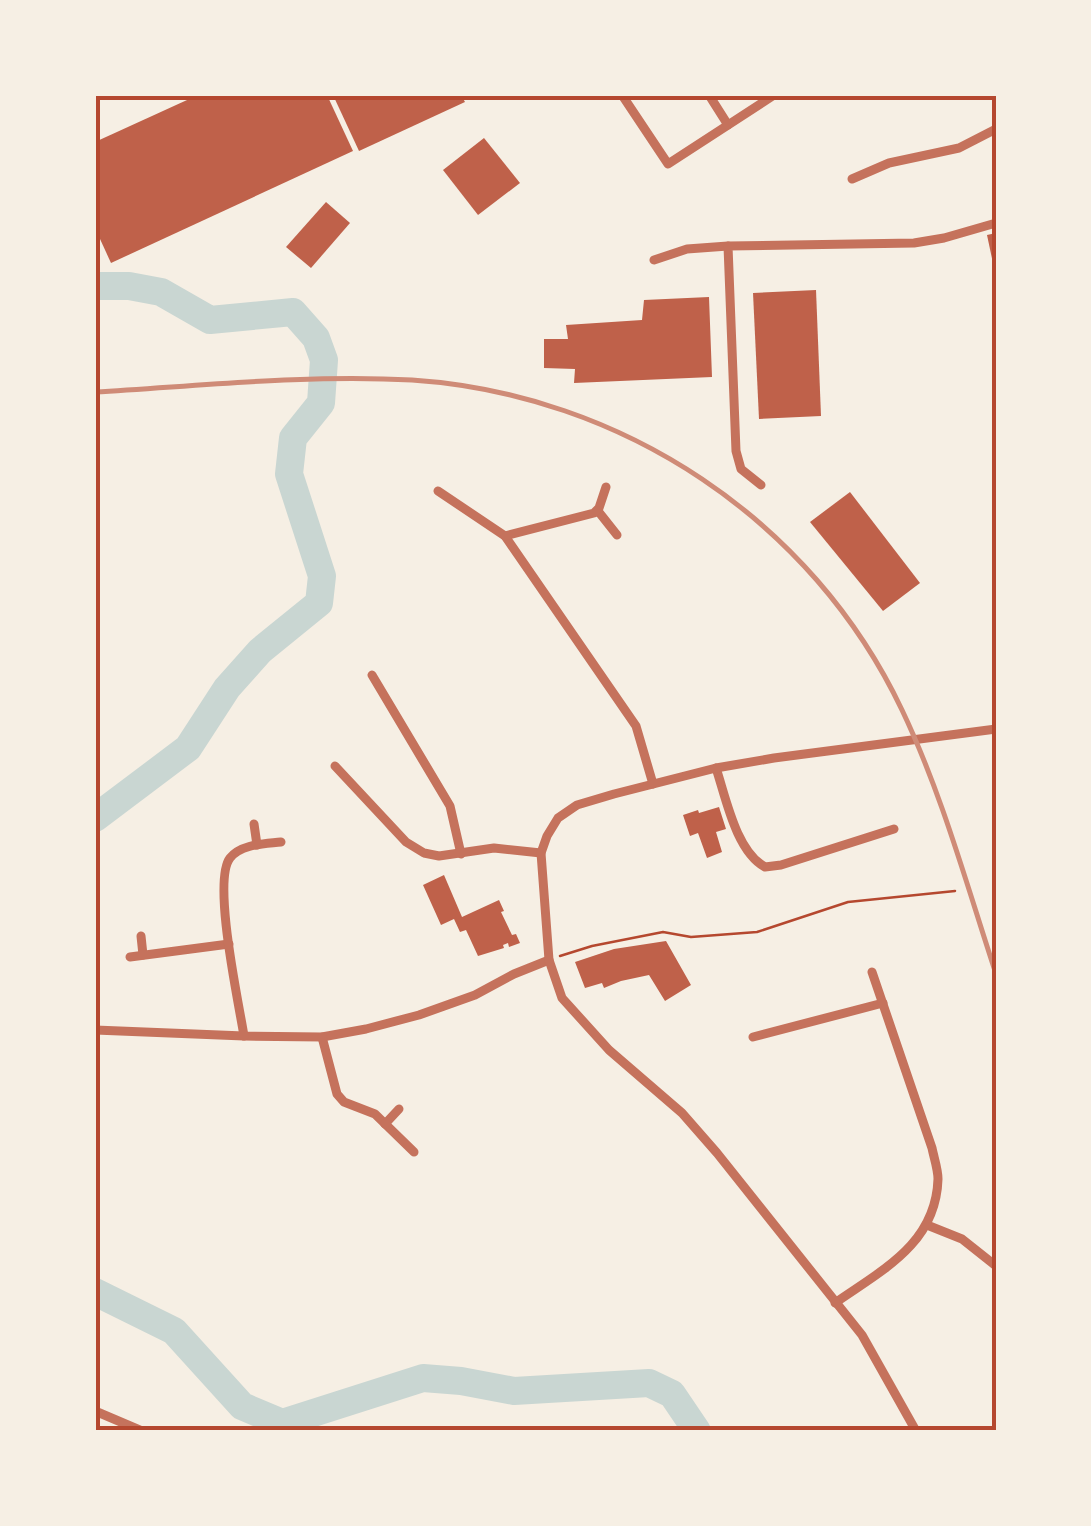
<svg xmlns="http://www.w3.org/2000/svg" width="1091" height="1526" font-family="Jost,sans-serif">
<rect width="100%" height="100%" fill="#f6efe4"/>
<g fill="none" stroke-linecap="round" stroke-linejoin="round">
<g stroke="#c9d6d2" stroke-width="28">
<polyline points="95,286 129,286 161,292 210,320 293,312 316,338 324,360 321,403 293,438 289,474 322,576 319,603 260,651 227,688 188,748 95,818"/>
<polyline points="95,1292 174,1331 242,1406 282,1423 423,1378 461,1381 514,1391 649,1383 672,1394 697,1431"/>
</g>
</g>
<g fill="#bf614a">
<polygon points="198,95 327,95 353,151 111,263 95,228 95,142"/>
<polygon points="333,95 461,95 465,102 359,151"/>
<polygon points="484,138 520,183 478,215 443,170"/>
<polygon points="326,202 350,223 311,268 286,247"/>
<polygon points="996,233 996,268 994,268 987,235"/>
<polygon points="816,290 821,416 759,419 753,293"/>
<polygon points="709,297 712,377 574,383 575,369 544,368 544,339 568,339 566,325 642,320 644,300"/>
<polygon points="850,492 920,583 883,611 810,522"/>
<polygon points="719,807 726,829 716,832 722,852 707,858 698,833 690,836 683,815 698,810 699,813"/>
<polygon points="444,875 462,917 499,900 504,911 501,912 512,935 516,934 520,943 509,947 508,943 503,945 504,948 478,956 466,930 460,932 454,919 441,925 423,885"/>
<polygon points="666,941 691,985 665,1001 649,975 621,981 604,988 602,983 585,988 575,962 614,949"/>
</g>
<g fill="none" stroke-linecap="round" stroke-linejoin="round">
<polyline stroke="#b5482f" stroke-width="2.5" points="560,956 592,946 663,932 691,937 757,932 848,902 955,891"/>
<g stroke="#c5725c" stroke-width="9">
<polyline points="622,95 668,164 774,95"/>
<polyline points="709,95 728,125"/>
<polyline points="852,179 889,163 959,148 996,129"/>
<polyline points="654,260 687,249 728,246"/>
<polyline points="761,485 741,469 736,451 728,246 914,243 944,238 996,223"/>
<polyline points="438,491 505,536 636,726 653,784"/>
<polyline points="598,511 617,535"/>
<polyline points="505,536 594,513 599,508 606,487"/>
<polyline points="372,675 450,806 461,854"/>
<polyline points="335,766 406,842 424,853 439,856 494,848 541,853"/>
<path d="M716,768C726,798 736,851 765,867L781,865L894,829"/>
<polyline points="254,824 257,845"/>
<polyline points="141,936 143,955"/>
<polyline points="130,957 229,944"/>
<polyline points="95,1030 244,1036 322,1037 366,1029 419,1015 475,995 514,974 549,960"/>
<path d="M244,1036C239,1004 212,881 230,858C241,844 264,844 281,842"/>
<polyline points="322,1037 337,1094 344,1102 375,1114 414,1152"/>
<polyline points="753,1037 883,1003"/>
<polyline points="385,1124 399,1109"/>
<polyline points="927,1225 962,1239 996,1266"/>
<path d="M835,1303C882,1270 936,1244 938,1179C938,1169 934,1158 932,1148L872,972"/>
<polyline points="95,1411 142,1431"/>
<polyline points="916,1431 862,1335 717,1153 682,1113 609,1050 562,998 549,960 541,853 547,836 558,818 577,805 614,794 716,768 774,758 996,729"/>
</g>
<path stroke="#cf8b77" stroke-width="5" d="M95,392C199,386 309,374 412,380C622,394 812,520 902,710C942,794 967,886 996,974"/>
</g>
<rect width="1091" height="1526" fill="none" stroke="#f6efe4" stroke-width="195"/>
<rect x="98" y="98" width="896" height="1330" fill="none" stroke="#b5482f" stroke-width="4"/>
</svg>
